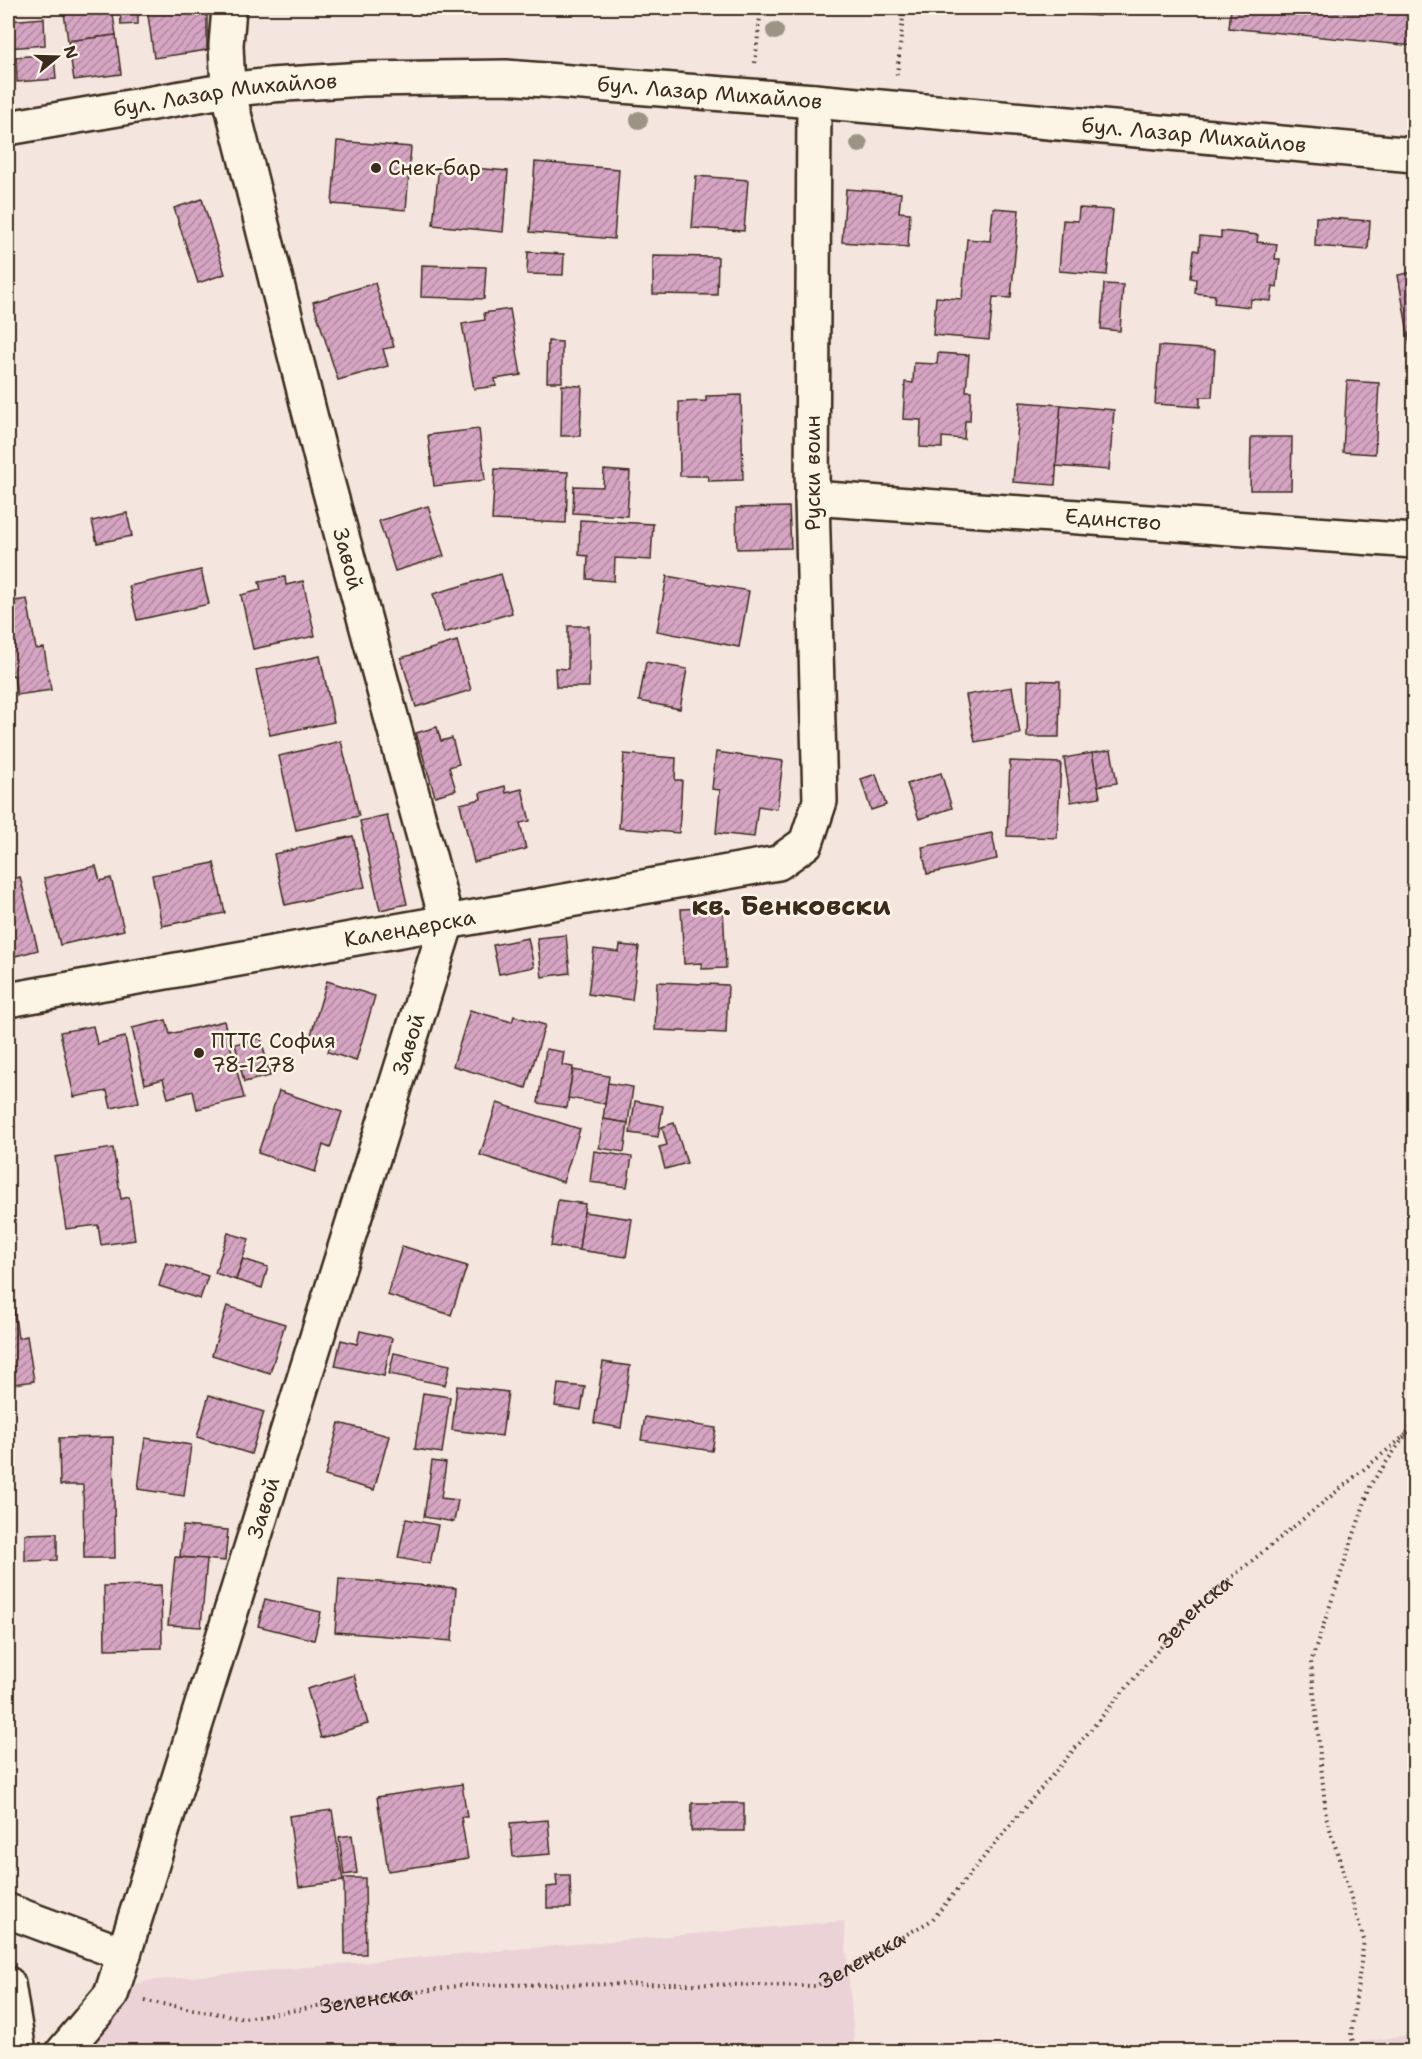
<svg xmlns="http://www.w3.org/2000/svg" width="1422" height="2059" font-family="'Shantell Sans',sans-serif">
<defs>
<pattern id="building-hatch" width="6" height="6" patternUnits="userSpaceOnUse" patternTransform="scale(1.5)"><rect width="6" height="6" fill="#d6a5c3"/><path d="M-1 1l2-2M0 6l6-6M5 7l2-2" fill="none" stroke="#af879e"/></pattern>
</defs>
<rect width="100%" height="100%" fill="#f4e5de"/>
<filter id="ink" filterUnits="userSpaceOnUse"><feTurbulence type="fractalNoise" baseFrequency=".0167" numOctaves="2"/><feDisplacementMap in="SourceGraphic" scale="12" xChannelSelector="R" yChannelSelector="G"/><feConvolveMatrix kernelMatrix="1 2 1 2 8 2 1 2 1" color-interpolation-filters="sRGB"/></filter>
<g filter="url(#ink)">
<g fill="#ebd2d6">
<polygon points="844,1921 855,2051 63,2052 111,1995 145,1981"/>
<polygon points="1414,2034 1414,2051 1305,2051"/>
</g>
<g fill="url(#building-hatch)" stroke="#3b2a1e" stroke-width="1.5">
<polygon points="112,8 116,35 68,41 64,13"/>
<polygon points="120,8 138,8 138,24 121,25"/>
<polygon points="147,8 207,8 207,50 154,58"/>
<polygon points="1003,8 1099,8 1099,16"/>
<polygon points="1231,8 1414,8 1414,46 1229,28"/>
<polygon points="44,18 45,45 8,48 8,21"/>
<polygon points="116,35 121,74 74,80 68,41"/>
<polygon points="54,54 56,79 17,82 16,57"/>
<polygon points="337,141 411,147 406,210 332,204"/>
<polygon points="535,162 619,169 614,239 530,232"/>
<polygon points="439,165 508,171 503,232 433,225"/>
<polygon points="696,176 748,180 744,231 692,228"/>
<polygon points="846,189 901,193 899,212 910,213 908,247 842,242"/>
<polygon points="202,199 225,274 198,283 174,208"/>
<polygon points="993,208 1019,210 1011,298 993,297 989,340 933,335 936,297 962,299 967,239 990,241"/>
<polygon points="1079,208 1113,210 1107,275 1059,271 1063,220 1078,221"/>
<polygon points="1316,217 1370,221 1368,250 1315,246"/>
<polygon points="1221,231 1258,235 1257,242 1277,244 1275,259 1280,259 1277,287 1273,286 1271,301 1251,299 1250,307 1214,303 1215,295 1195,293 1196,279 1191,278 1194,250 1199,251 1200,236 1221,238"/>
<polygon points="528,252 564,254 563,275 527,274"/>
<polygon points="653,256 718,257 717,295 653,294"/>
<polygon points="422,265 486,267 484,299 421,297"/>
<polygon points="1414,272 1414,344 1410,345 1398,275"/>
<polygon points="375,283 394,347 383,349 388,366 338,380 313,302"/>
<polygon points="1104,284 1123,285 1120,331 1101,329"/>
<polygon points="510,309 521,375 495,379 496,386 474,389 462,324 485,320 484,313"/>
<polygon points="548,341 562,342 562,382 547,382"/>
<polygon points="1159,346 1215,350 1212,397 1200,397 1200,407 1155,404"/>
<polygon points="938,353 969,355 966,391 971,391 970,421 965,421 964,439 942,437 942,448 920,447 921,420 903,419 905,382 913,383 914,363 937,364"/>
<polygon points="1347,381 1379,383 1375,454 1343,452"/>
<polygon points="562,385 582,386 580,436 561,436"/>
<polygon points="741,395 743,480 709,481 708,476 680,476 679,402 706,401 706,396"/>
<polygon points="1020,402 1061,405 1055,485 1013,482"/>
<polygon points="1061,405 1114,410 1109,470 1056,466"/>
<polygon points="479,429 485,480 434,486 428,435"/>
<polygon points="1251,437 1292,437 1291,490 1250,490"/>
<polygon points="495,469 568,472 566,523 492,520"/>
<polygon points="604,470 630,472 627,516 573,513 574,486 603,487"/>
<polygon points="428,506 444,556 395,571 379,521"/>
<polygon points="789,507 791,548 737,549 736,508"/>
<polygon points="127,513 132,536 97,543 92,521"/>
<polygon points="580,520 653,524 651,560 615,558 614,581 587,579 588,556 579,555"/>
<polygon points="201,570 209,604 137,620 129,586"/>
<polygon points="501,574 512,613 444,633 433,594"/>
<polygon points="667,576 749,591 739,647 657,631"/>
<polygon points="285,577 286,585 303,581 315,636 253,649 241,595 261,590 259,582"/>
<polygon points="27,599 36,649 44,648 51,690 17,695 14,675 8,676 8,602"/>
<polygon points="568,626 589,626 589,687 556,687 555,668 568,669"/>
<polygon points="457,641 471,690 416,707 401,658"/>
<polygon points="320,656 334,722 270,735 256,670"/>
<polygon points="646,662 687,669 680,709 639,701"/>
<polygon points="1028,680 1060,681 1059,737 1027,737"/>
<polygon points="1012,687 1020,734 975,742 966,695"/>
<polygon points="437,727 441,741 452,738 459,764 449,767 456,790 435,796 416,733"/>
<polygon points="341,741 359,816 296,830 279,756"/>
<polygon points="1111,750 1117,783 1098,786 1092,753"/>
<polygon points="716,752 783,761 777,809 758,806 754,837 716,833 720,790 712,789"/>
<polygon points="1092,753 1100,797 1071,802 1064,758"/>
<polygon points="624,754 676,758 675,780 682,780 679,833 619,828"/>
<polygon points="1010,761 1061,763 1057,838 1007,836"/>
<polygon points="941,773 952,808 919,819 907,784"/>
<polygon points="876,774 886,805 871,810 861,779"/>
<polygon points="505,786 506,793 522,789 530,821 520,823 526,849 474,862 460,804 481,799 480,793"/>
<polygon points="387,815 407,904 380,910 360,821"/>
<polygon points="992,833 997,859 927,874 922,847"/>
<polygon points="353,836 365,887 285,905 274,854"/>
<polygon points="214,863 225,913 162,926 152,875"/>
<polygon points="96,866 100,881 111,878 124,930 60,945 44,878"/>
<polygon points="20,877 38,950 8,958 8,880"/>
<polygon points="723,907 726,968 702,969 702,963 684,964 681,909"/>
<polygon points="566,935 570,973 542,977 537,938"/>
<polygon points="528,938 534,967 499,974 493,945"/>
<polygon points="620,945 639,947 632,1000 588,994 594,949 619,952"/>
<polygon points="327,981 375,996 356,1061 328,1052 330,1044 310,1038"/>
<polygon points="657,982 728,985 726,1033 655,1030"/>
<polygon points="470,1010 512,1022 514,1016 545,1025 526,1088 453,1066"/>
<polygon points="166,1020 170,1034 224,1021 244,1098 197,1109 193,1091 168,1098 163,1079 145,1084 132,1028"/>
<polygon points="93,1026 97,1044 125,1037 139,1102 111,1108 107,1091 74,1097 60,1032"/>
<polygon points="261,1038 270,1076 244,1082 235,1044"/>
<polygon points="546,1049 564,1052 562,1065 573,1067 567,1108 538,1103"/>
<polygon points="573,1070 609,1076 605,1104 568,1098"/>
<polygon points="608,1083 633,1087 628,1123 603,1119"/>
<polygon points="279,1091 342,1112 330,1148 323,1145 315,1172 258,1153"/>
<polygon points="635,1101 663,1106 658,1137 630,1133"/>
<polygon points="497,1103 580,1129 563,1182 480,1155"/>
<polygon points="603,1119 628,1123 624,1152 599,1148"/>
<polygon points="674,1123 687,1163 665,1169 659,1147 667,1145 662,1127"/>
<polygon points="113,1148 121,1199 129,1197 135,1240 101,1245 98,1225 66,1229 55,1157"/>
<polygon points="594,1151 632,1157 627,1187 590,1182"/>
<polygon points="558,1200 585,1204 579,1250 551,1246"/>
<polygon points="584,1212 632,1219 626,1257 579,1250"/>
<polygon points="228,1233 249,1239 236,1280 215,1273"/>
<polygon points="402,1246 467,1266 451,1315 387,1295"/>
<polygon points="243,1259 268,1267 262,1288 236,1280"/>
<polygon points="166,1263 208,1276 200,1299 159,1286"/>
<polygon points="8,1287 11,1287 18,1338 27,1336 34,1381 8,1385"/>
<polygon points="227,1306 285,1324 270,1373 212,1355"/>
<polygon points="360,1331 392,1338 384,1376 335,1366 341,1340 357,1344"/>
<polygon points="394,1353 450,1365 445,1385 389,1374"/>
<polygon points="603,1362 630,1366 621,1428 594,1423"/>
<polygon points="558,1384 585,1387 581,1410 555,1406"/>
<polygon points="457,1386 508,1392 502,1436 452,1430"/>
<polygon points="423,1393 450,1397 442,1453 415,1449"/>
<polygon points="209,1395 264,1412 251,1454 197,1437"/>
<polygon points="645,1417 716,1428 712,1451 641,1440"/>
<polygon points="339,1423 389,1436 374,1490 325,1476"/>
<polygon points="113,1437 115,1558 84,1558 83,1485 60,1485 59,1438"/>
<polygon points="145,1438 191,1445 184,1496 138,1489"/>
<polygon points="432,1461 446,1463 441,1498 458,1500 454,1522 424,1517"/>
<polygon points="406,1519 438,1525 430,1564 398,1558"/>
<polygon points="183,1526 228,1530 225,1561 180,1557"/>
<polygon points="57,1533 57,1560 25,1561 25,1534"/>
<polygon points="175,1557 207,1559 201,1627 168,1625"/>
<polygon points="339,1579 456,1588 452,1641 335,1632"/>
<polygon points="161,1585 162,1648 105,1649 104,1586"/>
<polygon points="265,1599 321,1612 314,1640 258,1626"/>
<polygon points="354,1675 368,1724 321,1738 307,1689"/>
<polygon points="462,1784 467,1817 461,1817 468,1859 388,1871 377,1797"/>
<polygon points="692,1803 744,1803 744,1831 691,1831"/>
<polygon points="332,1810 343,1881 299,1887 289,1816"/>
<polygon points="548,1820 551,1854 513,1857 510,1823"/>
<polygon points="352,1835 357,1873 344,1875 339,1837"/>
<polygon points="556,1875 570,1875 571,1908 547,1908 547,1887 557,1886"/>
<polygon points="344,1878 365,1878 366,1954 345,1954"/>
</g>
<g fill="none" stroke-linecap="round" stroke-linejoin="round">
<defs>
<g id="minor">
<path id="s2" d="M812,498L1414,541"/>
<path id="s3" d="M8,1000L778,863L806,843L820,801L812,498L814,101"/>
<polyline points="8,1911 124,1954"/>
<polyline points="8,1984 19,2052"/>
<path id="s4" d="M63,2052L111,1995L447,922L324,470L228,90L226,45L229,8"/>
</g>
<g id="tertiary">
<path id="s5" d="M8,128L228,90L271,85L363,79L506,77L814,101L1414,155"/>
</g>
</defs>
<use href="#minor" stroke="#3b2a1e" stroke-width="38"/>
<use href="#tertiary" stroke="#3b2a1e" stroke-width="38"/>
<g stroke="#3b2a1e" stroke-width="4" stroke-dasharray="1.5 4.5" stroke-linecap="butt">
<polyline points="755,63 761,8"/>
<polyline points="897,75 904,8"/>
<path id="s1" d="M145,2001L244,2018L463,1985L686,1984L816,1986L932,1920L1021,1812L1193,1609L1407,1434"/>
<polyline points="1356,2052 1351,2035 1364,1940 1326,1816 1311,1662 1371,1484 1414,1423"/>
</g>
<use href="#minor" stroke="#fcf5e5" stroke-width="33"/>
<use href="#tertiary" stroke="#fcf5e5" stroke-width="33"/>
</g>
<g fill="#9b9485">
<circle cx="775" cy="31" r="9"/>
<circle cx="639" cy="120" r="9"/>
<circle cx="859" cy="144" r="9"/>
</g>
</g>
<g fill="#3b2a1e" stroke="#fcf5e5" stroke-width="2">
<circle cx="376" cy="168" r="6"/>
<circle cx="199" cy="1053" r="6"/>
</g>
<g text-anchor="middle" stroke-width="5" stroke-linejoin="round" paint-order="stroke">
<g font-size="21" fill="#3b2a1e" stroke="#fcf5e5">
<text dy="7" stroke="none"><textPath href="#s5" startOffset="706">бул. Лазар Михайлов</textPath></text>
<text dy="7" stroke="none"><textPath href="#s5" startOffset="220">бул. Лазар Михайлов</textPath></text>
<text dy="7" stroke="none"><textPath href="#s5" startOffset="1192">бул. Лазар Михайлов</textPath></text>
<text transform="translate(813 473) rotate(-90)" y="7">Руски воин</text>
<text dy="7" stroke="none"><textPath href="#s2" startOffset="302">Единство</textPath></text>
<text transform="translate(348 559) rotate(75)" y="7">Завой</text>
<text dy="7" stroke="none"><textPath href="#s3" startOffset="408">Календерска</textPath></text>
<text dy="7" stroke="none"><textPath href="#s4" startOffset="1071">Завой</textPath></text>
<text dy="7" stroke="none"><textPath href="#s4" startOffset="585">Завой</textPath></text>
<text dy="7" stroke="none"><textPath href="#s1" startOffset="1214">Зеленска</textPath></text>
<text dy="7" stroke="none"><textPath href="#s1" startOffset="728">Зеленска</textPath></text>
<text dy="7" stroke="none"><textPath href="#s1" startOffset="224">Зеленска</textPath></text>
</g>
<g font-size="21" fill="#3b2a1e" stroke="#fcf5e5" text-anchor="start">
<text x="388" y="175">Снек-бар</text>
<text x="211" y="1048">ПТТС София<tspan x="211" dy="24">78-1278</tspan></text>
</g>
<g font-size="27" font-weight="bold" fill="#3b2a1e" stroke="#fcf5e5">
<text x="791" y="915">кв. Бенковски</text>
</g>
</g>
<rect width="1422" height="2059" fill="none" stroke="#fcf5e5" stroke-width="30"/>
<rect x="15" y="15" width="1392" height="2029" fill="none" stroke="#3b2a1e" stroke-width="2" filter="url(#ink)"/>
<g transform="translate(57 57) rotate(71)" stroke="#fcf5e5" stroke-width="4.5" paint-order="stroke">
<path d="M0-4.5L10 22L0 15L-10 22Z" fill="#3b2a1e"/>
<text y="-9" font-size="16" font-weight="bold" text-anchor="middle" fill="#3b2a1e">N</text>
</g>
</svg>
